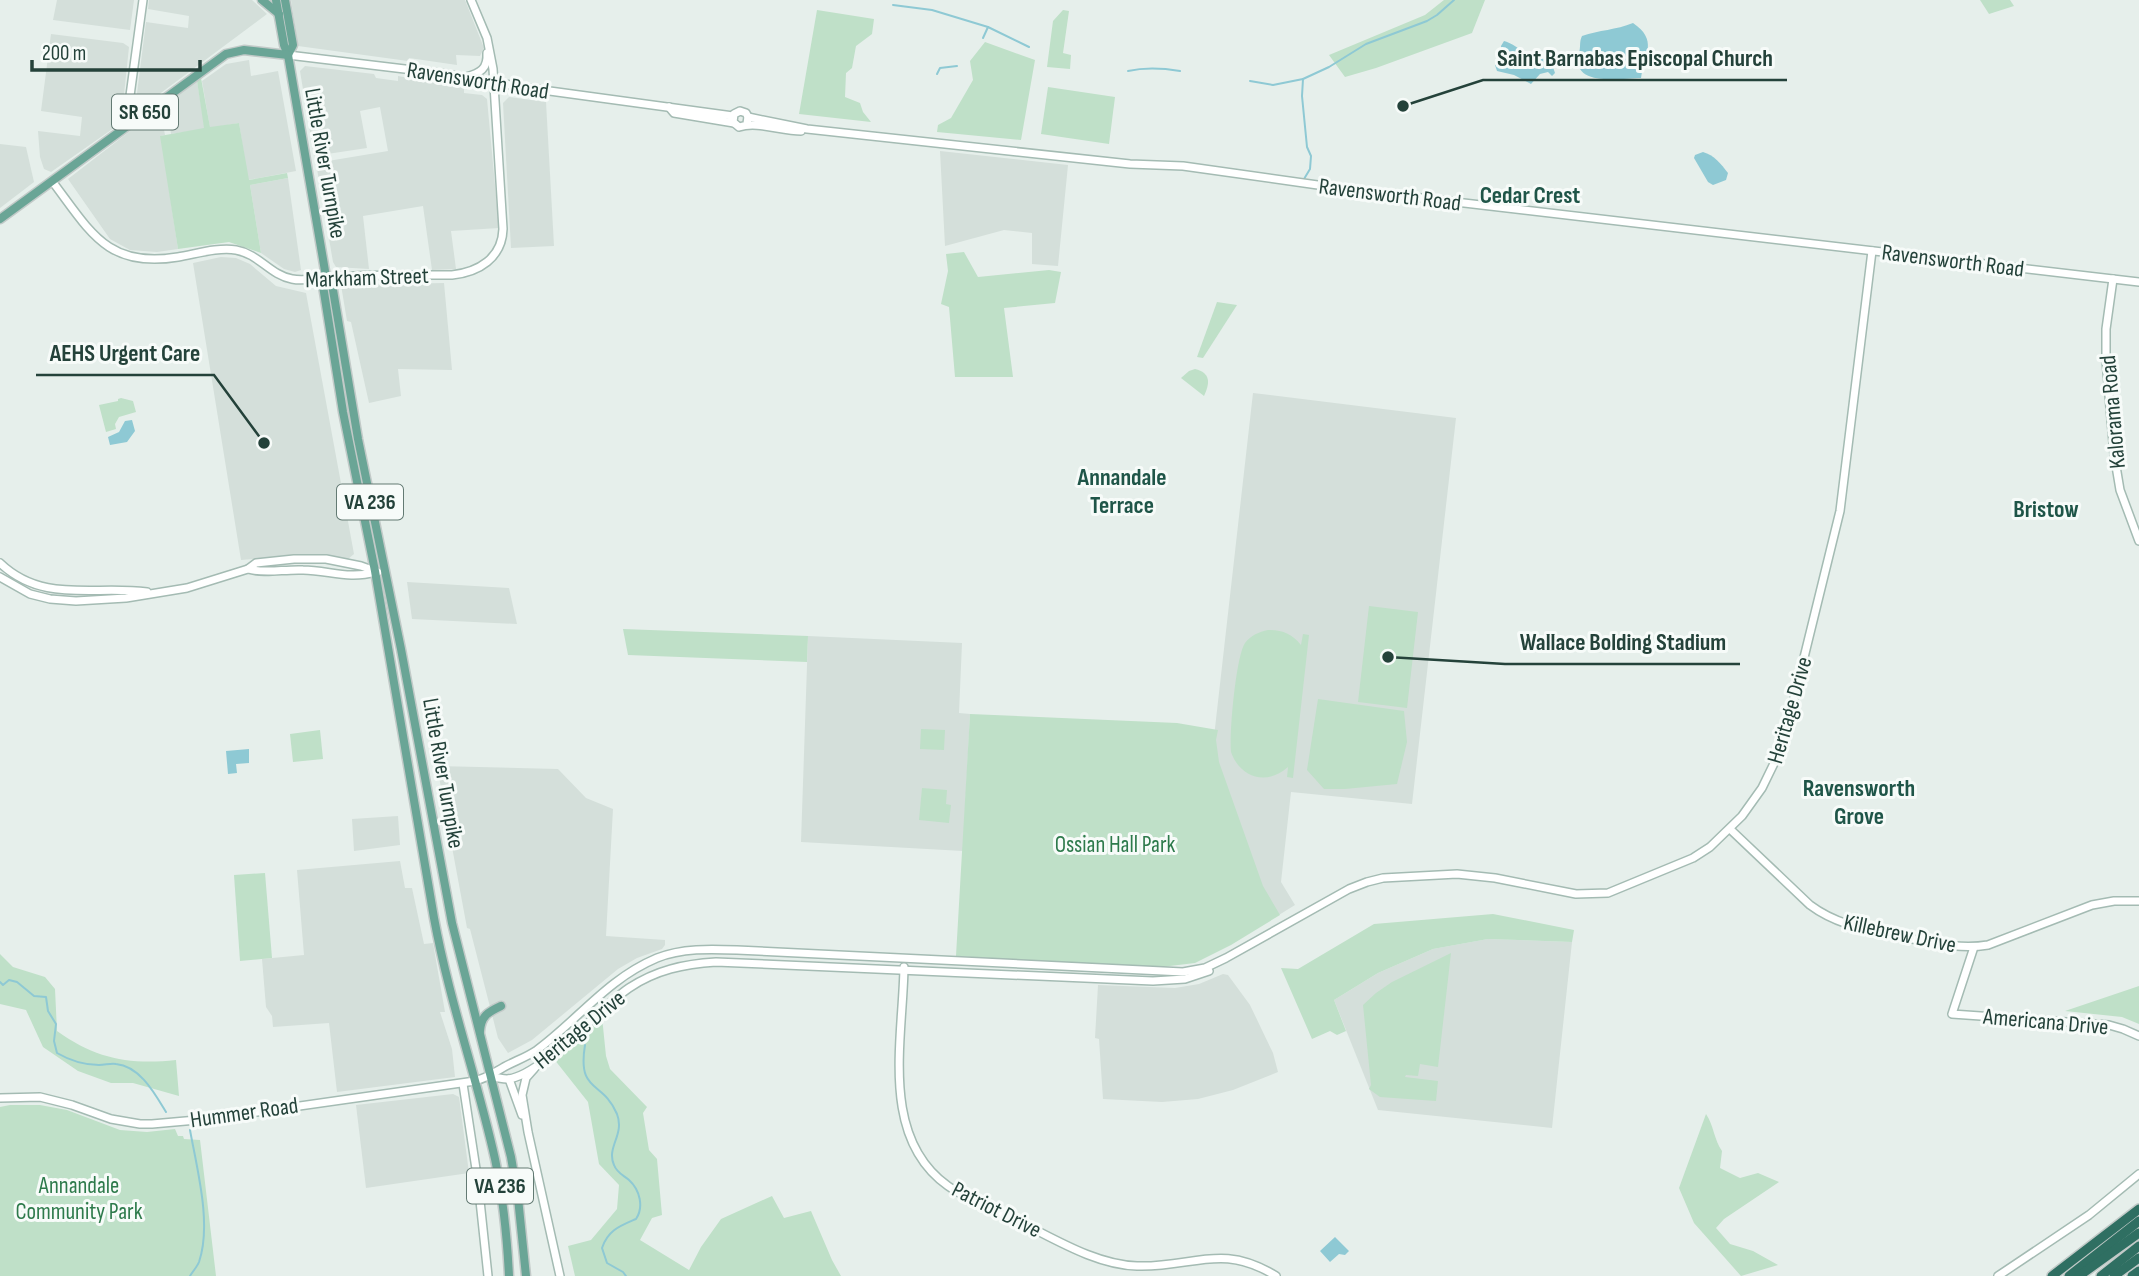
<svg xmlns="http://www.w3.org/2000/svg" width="2139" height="1276" font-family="'Sofia Sans Condensed',sans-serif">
<rect width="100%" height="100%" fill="#e6efeb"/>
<g fill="#d4dfda">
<polygon points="57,0 134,0 130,30 53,20"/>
<polygon points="149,0 252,0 267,14 142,107 136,101 146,22 188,28 189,16 148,9"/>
<polygon points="291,0 465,0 484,48 480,56 456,55 457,65 409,58 408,61 298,46"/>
<polygon points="51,34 123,43 129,47 121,123 51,172 44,169 40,157 38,131 80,136 82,117 41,111"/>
<polygon points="249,60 251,76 278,71 296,171 248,180 239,123 210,128 202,81 226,64"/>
<polygon points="305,66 374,74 376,78 398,81 398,76 464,88 464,93 482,95 487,99 499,228 451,231 456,269 432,270 423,206 363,216 369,269 336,267 333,262 316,163 388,151 380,107 360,111 367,148 314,156 300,71"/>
<polygon points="197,81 205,129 171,134 167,104"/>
<polygon points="509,97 546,102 554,246 511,248 503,103"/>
<polygon points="160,108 165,135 161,136 178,249 157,252 130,250 110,239 68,179"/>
<polygon points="0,144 26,147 34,182 0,208"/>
<polygon points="940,151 1068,165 1058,266 1032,264 1032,233 1004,230 945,246"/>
<polygon points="288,178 301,270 295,272 284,269 261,253 250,185"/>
<polygon points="221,257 236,258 250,264 276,286 306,293 354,554 348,559 312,554 241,560 193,263"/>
<polygon points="444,283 452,370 398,369 401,396 369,403 351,322 347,321 341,285"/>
<polygon points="1253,393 1456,418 1412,804 1291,792 1281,882 1295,905 1274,918 1209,781"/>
<polygon points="407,582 509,588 517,624 412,619"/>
<polygon points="808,636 962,643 959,713 970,714 963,851 801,842"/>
<polygon points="437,766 558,769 586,798 613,809 606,936 665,940 665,945 662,949 637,958 618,969 532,1040 508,1053 498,1038 470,929 467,928"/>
<polygon points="398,816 400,845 354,851 352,819"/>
<polygon points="400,861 405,888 412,888 424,944 433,943 445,1012 440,1012 452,1049 455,1077 337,1092 329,1023 273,1027 272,1016 266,1007 262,959 304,955 297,870"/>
<polygon points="1488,939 1572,942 1552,1128 1378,1110 1334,1000 1378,973 1433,949"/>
<polygon points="1223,974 1228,975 1250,1005 1273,1053 1278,1072 1233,1090 1198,1099 1162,1102 1103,1099 1099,1039 1095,1038 1098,985 1175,988 1199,984"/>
<polygon points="453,1094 459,1097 469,1173 366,1188 356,1105"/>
</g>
<g fill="#bfe0c8">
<polygon points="1444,0 1485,0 1472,33 1376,68 1345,77 1329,55 1425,15"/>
<polygon points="1980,0 2010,0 2014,6 1989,14"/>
<polygon points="817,10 874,19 872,34 856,46 852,68 846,73 845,97 860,103 863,112 871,122 799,114"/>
<polygon points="1063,10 1069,11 1063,53 1071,55 1070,69 1047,67 1053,21"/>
<polygon points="985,42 1035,60 1021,140 937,132 938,125 951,118 973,80 970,61"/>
<polygon points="201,78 210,127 239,123 249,180 287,173 288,178 250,185 261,253 229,242 178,249 160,136 204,128 197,81"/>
<polygon points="1048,87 1115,97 1109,144 1041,134"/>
<polygon points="964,252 978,277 1049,270 1061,272 1055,303 1004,308 1013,377 955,377 949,307 941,304 948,271 946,254"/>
<polygon points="1217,302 1237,305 1203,358 1197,357"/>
<path d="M1195,369C1211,373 1210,383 1204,396L1181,378L1189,371Z"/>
<polygon points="121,398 133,401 136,412 119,417 115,424 116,429 106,432 99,405 118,401 118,399"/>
<polygon points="1369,606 1418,612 1407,708 1358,702"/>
<polygon points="623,629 808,636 807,662 628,655"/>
<path d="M1268,630C1283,630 1292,634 1301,645L1303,634L1309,635L1293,778L1287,777L1288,767C1267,786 1240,778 1231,752C1229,734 1236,656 1245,643C1251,635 1259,632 1268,630Z"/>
<polygon points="1318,699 1404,711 1407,742 1397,784 1345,789 1324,789 1307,770"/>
<polygon points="970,714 1177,723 1218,730 1216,740 1219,762 1263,886 1280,915 1231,945 1195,963 1153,968 956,956"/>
<polygon points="921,729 945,730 944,750 920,749"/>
<polygon points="320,730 323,759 293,762 290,734"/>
<polygon points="922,788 947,790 946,804 951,805 949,823 919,820"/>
<polygon points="265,873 272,958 240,961 234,875"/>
<polygon points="1493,914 1574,930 1572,942 1488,939 1433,949 1378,973 1334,1000 1346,1031 1337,1035 1330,1031 1312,1039 1281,968 1298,969 1374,924"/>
<polygon points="1451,953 1438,1067 1420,1064 1418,1076 1406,1075 1405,1077 1438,1081 1436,1101 1380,1097 1369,1089 1371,1085 1363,1005 1376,993 1392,982"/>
<path d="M0,954L13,967L45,977L55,989L57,1031C96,1059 130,1065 176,1060L179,1096L133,1083H111L78,1071L43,1047L26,1010L0,1004Z"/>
<polygon points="2139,986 2139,1024 2122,1017 2065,1011"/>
<polygon points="602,1017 606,1056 610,1069 647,1107 643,1113 649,1150 657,1159 662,1215 652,1218 640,1240 689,1270 701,1247 721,1219 772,1196 784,1218 811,1211 832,1260 841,1276 575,1276 568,1246 591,1240 617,1209 619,1185 599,1164 588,1102 554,1059"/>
<polygon points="10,1105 40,1105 67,1110 120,1130 147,1132 175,1129 178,1136 183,1136 184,1139 200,1140 216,1276 0,1276 0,1107"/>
<path d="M1706,1114C1714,1126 1714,1140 1722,1151L1720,1168L1740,1178L1758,1173L1779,1182L1724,1219L1716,1228L1730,1244L1753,1251L1778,1265L1741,1276L1694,1223L1679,1188Z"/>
</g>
<g fill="#8ec9d4">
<path d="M1633,23C1658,40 1645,54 1641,78C1621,78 1570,88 1579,53C1581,46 1579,42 1582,36C1599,30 1616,30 1633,23Z"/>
<path d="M1504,41C1511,43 1515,46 1521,50C1530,57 1541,58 1551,61L1555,73L1552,76L1548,72L1540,74L1531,84L1514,75L1497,71L1495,65L1502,59L1501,46Z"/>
<path d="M1703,152C1714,155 1721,164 1728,173L1726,180L1713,185L1708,182L1694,158L1695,155Z"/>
<polygon points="132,420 135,431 127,442 110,445 108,437 119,432 125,421"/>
<polygon points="249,749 249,763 236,764 237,773 228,774 226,751"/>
<polygon points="1335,1237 1349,1251 1345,1255 1339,1254 1330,1262 1320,1251"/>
</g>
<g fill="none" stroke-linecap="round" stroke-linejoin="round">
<g stroke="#8ec9d4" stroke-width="2">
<polyline points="893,5 932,10 988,27 1029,47"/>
<polyline points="983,38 988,27"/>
<path d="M1128,71C1146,67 1162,68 1180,71"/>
<polyline points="937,74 940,68 957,66"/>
<polyline points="1250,81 1273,85 1303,79"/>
<polyline points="1304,179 1310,169 1311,156 1307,147 1302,96 1303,79 1329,67 1366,44 1427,21 1437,15 1454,0"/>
<path d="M0,982L3,985L9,980L17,982L34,996L46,997L48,1011L56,1024L54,1041L57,1053C69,1060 85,1065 99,1065C105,1065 111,1063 116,1064C140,1066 155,1094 166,1112"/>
<path d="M585,1045C577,1094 603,1080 617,1114C625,1135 606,1147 614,1165C617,1173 623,1175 629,1180C640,1190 644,1207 636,1219C620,1226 608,1230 602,1248L607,1263L623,1272L626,1276"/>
<path d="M190,1276C193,1271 197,1267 199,1262C212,1224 197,1169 190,1130"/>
</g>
<defs>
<g id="secondary">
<polyline points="288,55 438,73 535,89 733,116"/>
<path d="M466,77C480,73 488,69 487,53"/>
<polyline points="669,107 674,113 734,123"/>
<polyline points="748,117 807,129 1130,164 1183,166 1353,190 2139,282"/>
<polyline points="131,122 129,103 143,0"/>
<path d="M747,123L748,117L746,113L740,111L734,114L733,122L739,127C757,121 781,131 801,131"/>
<path d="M52,181C90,231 107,269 178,257C196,254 218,247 236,250C259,254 270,275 292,279C306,282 321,277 335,277C374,274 413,275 452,275C479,272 502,258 503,229L493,69L487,38L471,0"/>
<polyline points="2113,279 2106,329 2106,360 2114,454 2120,490 2139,541"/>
<path d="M0,563C43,604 94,585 147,592"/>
<path d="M248,569C265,574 284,569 303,570C328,570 349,580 375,572"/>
<polyline points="0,577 30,594 50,599 76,601 126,598 187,588 248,569 256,563 294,559 326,559 361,566 378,572"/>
<path d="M1730,829L1810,905C1838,926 1870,930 1902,937C1931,942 1958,950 1988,945L2092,905L2114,901H2139"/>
<polyline points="1974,947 1952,1014 2109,1025 2123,1029 2139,1036"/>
<path d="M904,967C903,1039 879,1137 948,1186C971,1202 999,1212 1024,1224C1058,1241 1098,1265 1137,1266C1193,1268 1221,1242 1276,1276"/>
<polyline points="534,1069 526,1078 522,1095 528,1132 560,1276"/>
<path d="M491,1077C496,1077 502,1079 507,1079C540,1077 599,1008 629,988C656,970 684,964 716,962L1153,981L1185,979L1209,971"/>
<polyline points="509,1079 522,1115"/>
<polyline points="463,1084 478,1182 488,1276"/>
<path d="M0,1098L40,1097L72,1105L111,1119L140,1124H152L208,1119L475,1081C489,1077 492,1074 504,1067C515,1061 527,1057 537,1050C579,1019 607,979 657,958C682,948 710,949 737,950L1183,972L1205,968L1226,958L1349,889L1367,882L1383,878L1457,874L1495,878L1576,894L1608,893L1693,858L1710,847L1742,816L1762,788L1782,747L1840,511L1872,251"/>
<polyline points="1998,1276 2089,1215 2139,1174"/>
</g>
<g id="primary">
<polyline points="262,0 279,14"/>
<path d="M276,0L284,45L288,55L324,265L326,277L323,286L343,412L375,571L434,918C449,1000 477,1078 495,1159C503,1197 507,1236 509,1276"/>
<polyline points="285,0 293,45 288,55"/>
<polyline points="0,219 226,54 244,50 288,55"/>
<polyline points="326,277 332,284 358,439 401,649 452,923 511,1157 518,1198 526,1276"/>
<path d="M480,1031C481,1016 488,1012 501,1006"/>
</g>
<g id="highway">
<polyline points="2052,1276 2139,1209"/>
<polyline points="2069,1276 2139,1221"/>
<polyline points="2079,1276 2139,1233"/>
<polyline points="2101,1276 2139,1246"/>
<polyline points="2114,1276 2139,1258"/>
<polyline points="2132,1276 2139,1271"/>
</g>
</defs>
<use href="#secondary" stroke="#a4bbb3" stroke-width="10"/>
<use href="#primary" stroke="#c2cac8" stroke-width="11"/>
<use href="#highway" stroke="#c2cac8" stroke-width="12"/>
<use href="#secondary" stroke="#fff" stroke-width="7"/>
<use href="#primary" stroke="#6aa596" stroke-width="8"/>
<use href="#highway" stroke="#2f6f62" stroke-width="9"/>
</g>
<g text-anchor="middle" stroke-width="6" stroke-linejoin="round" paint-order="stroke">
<g fill="#f7fbf9" stroke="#637a73" stroke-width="2">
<rect x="112" y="94.5" width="66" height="35" rx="5"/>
<rect x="337" y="484.5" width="66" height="35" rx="5"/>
<rect x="467" y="1168.5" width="66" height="35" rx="5"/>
</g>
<g font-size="21" font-weight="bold" fill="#24423a">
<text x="145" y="119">SR 650</text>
<text x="370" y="509">VA 236</text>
<text x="500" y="1193">VA 236</text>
</g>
<g font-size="23" fill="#24423a" stroke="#f7fbf9">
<text transform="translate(478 80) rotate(9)" y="8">Ravensworth Road</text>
<text transform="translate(326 163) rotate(80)" y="8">Little River Turnpike</text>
<text transform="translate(1390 194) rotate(7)" y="8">Ravensworth Road</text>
<text transform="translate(1953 260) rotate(7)" y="8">Ravensworth Road</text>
<text transform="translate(367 277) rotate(-2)" y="8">Markham Street</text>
<text transform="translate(2112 412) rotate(-95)" y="8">Kalorama Road</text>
<text transform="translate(1789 710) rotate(-74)" y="8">Heritage Drive</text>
<text transform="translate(444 773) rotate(80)" y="8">Little River Turnpike</text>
<text transform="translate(1900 933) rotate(12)" y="8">Killebrew Drive</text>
<text transform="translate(2046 1021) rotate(5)" y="8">Americana Drive</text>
<text transform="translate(579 1029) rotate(-39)" y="8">Heritage Drive</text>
<text transform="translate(244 1112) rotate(-8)" y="8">Hummer Road</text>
<text transform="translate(997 1209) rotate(27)" y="8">Patriot Drive</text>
</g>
<g font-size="23" fill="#2d7a4b" stroke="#f7fbf9">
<text x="1115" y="852">Ossian Hall Park</text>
<text x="79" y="1193">Annandale<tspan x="79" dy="26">Community Park</tspan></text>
</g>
<g font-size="24" font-weight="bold" fill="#1f5548" stroke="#f7fbf9">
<text x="1530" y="203">Cedar Crest</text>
<text x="1122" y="485">Annandale<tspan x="1122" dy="28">Terrace</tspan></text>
<text x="2046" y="517">Bristow</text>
<text x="1859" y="796">Ravensworth<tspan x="1859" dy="28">Grove</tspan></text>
</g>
</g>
<path fill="none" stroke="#24423a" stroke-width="2.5" d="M1403 106L1483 80H1787M264 443L214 375H36M1388 657L1505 664H1740"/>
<g fill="#24423a" stroke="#f7fbf9" stroke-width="2.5">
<circle cx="1403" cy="106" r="7"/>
<circle cx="264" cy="443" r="7"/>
<circle cx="1388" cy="657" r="7"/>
</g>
<g font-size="24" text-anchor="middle" font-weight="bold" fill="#24423a" stroke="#f7fbf9" stroke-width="6" stroke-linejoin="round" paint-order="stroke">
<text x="1635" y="66">Saint Barnabas Episcopal Church</text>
<text x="125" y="361">AEHS Urgent Care</text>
<text x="1623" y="650">Wallace Bolding Stadium</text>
</g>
<path d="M32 60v10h168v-10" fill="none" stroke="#24423a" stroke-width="3.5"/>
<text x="42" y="60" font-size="21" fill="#24423a" stroke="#f7fbf9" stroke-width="5" paint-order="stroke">200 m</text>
</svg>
